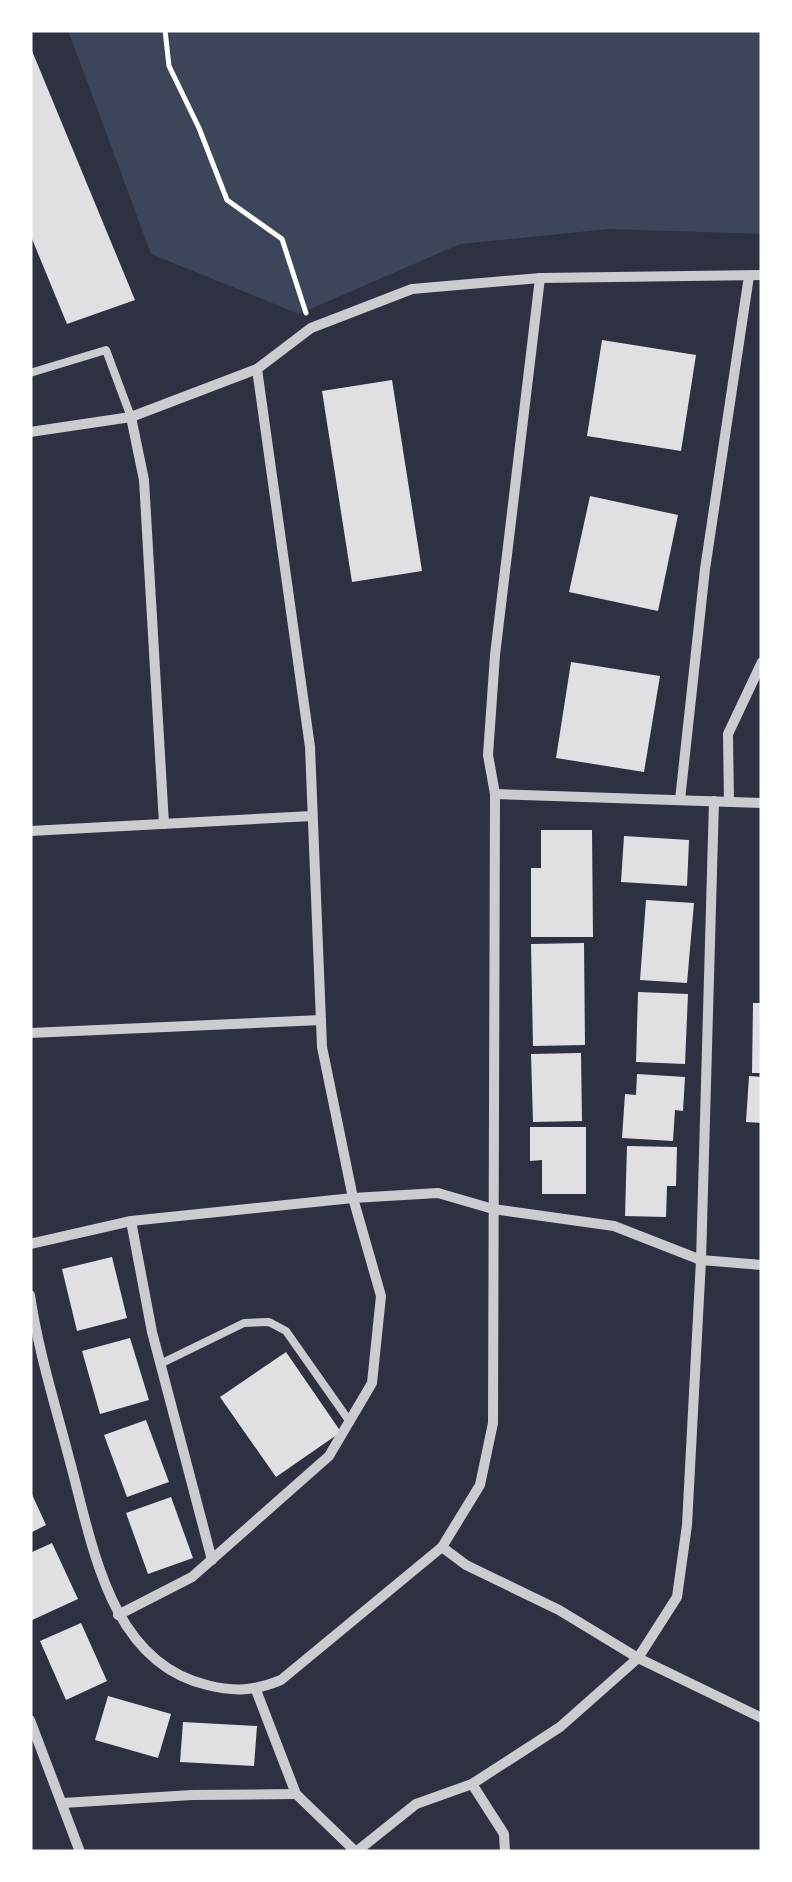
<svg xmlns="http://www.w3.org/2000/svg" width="792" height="1882" font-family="'IBM Plex Serif',serif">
<rect width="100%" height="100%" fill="#2d3142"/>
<polygon fill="#3c4559" points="68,30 762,30 762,234 609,229 460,244 299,314 151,254"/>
<g fill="#e0e0e3">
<polygon points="30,46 135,300 67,324 30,234"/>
<polygon points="602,340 696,355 681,451 587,436"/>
<polygon points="392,380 422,571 352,582 322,391"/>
<polygon points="590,496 678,515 658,611 569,592"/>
<polygon points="571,662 660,676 644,772 556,758"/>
<polygon points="541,830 592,830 593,937 531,937 531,868 541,868"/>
<polygon points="624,836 689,840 687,886 621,882"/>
<polygon points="646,900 694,903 687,983 640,980"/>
<polygon points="584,943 585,1045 533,1046 531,944"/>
<polygon points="638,992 688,994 685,1064 636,1062"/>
<polygon points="753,1003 762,1003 762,1073 752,1073"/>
<polygon points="581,1053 582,1121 533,1122 531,1054"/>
<polygon points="637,1074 685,1077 683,1111 675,1110 673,1141 622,1138 625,1094 636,1095"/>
<polygon points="749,1076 762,1077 762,1123 746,1122"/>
<polygon points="530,1127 586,1127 586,1194 542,1194 542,1160 530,1161"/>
<polygon points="627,1146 677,1147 676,1186 667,1186 666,1217 625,1216"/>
<polygon points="112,1257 127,1318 77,1331 62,1269"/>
<polygon points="130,1338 149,1400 100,1414 82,1351"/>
<polygon points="286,1352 341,1432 276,1477 220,1397"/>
<polygon points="146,1420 169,1482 127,1497 104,1435"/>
<polygon points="30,1490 46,1525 30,1533"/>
<polygon points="171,1497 193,1558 148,1574 126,1513"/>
<polygon points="52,1543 78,1599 30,1621 30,1553"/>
<polygon points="81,1623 107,1681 66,1700 40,1641"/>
<polygon points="108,1696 171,1714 158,1758 95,1740"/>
<polygon points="183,1722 257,1726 254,1766 180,1762"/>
</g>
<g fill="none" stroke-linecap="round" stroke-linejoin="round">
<polyline stroke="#fff" stroke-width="5" points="165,30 169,66 199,128 227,200 282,239 306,313"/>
<g stroke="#caccd0" stroke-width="8">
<polyline points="30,373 106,350 131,417"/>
<polyline points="160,1364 244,1323 269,1322 286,1331 350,1422"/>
</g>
<g stroke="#caccd0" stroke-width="10">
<polyline points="131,417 144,480 164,824"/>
<polyline points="30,432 131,417 257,369 311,328 412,289 540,278 762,275"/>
<polyline points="495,794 762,803"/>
<polyline points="680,800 705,569 749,276"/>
<polyline points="729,802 728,734 762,662"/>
<polyline points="30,831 312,816"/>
<polyline points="30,1033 321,1020"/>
<polyline points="131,1221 152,1332 212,1560"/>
<polyline points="30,1244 131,1221 353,1198 438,1193 493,1209 614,1226 701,1260 762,1265"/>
<path d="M30,1295C38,1350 55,1404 69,1458C92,1541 108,1662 207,1685C235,1692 254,1691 281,1680L442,1547L480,1485L493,1423L495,794L488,755L495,655L540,278"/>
<polyline points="442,1547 466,1565 559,1610 638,1658 762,1718"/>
<polyline points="118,1615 192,1577 329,1456 372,1383 381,1296 353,1198 322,1047 310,747 257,369"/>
<polyline points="256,1690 296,1794 356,1852"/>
<polyline points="30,1720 80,1852"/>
<polyline points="472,1784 504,1834 505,1852"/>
<polyline points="63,1803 192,1795 296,1794"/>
<polyline points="356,1852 416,1804 472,1784 560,1727 638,1658 677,1597 687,1525 701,1260 714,801"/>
</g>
</g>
<rect width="792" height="1882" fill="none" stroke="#ffffff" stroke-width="65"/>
</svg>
